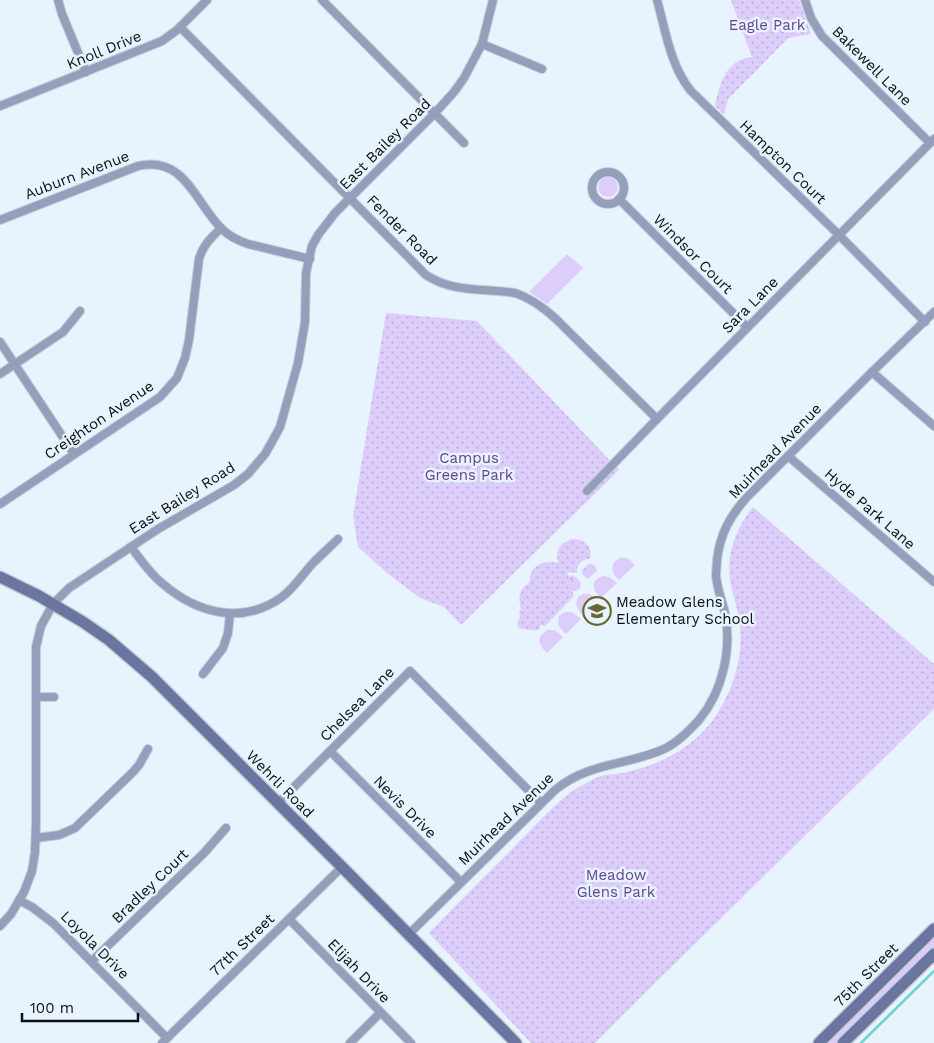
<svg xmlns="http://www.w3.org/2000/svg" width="934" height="1043" font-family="'Work Sans',sans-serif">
<defs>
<pattern id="forest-crowns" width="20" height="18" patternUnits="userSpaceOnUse" patternTransform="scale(1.25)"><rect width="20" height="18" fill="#ddcdfb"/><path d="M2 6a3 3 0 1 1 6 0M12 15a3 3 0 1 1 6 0" fill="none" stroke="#bcafd6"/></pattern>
<pattern id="park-dots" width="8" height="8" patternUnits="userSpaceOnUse" patternTransform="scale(1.25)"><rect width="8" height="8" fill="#ddcdfb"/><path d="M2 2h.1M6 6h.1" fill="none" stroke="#bcafd6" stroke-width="1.8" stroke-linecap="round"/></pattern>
</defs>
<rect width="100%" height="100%" fill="#e7f3fd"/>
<g fill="#ddcdfb">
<circle cx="608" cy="187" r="10"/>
<polygon points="567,254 583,268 547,304 537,297 529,292"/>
<path d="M621,557L629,559L635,565L619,580C614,575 610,570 614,562Z"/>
<path d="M604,576L609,577L617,583L601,598C592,590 589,580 604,576Z"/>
<polygon points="583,594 590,594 596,599 581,614 576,605 578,597"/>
<polygon points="565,612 572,612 581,619 566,634 558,625 559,616"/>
<path d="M548,630C555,629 558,633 563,637L547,653C539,645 535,636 548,630Z"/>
<polygon points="934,936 934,947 837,1043 826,1043"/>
</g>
<g fill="url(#forest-crowns)">
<path d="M589,564C594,564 596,566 597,571L589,578H586L582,573V570Z"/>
<polygon points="572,575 577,578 581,583 580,588 576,591 572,591 568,586 570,577"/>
</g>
<g fill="url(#park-dots)">
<path d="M731,0H799L811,34L788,38L728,99L724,114L715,106C719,88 723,69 740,60C744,58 749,58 752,57Z"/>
<polygon points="386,313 477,321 619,470 461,625 444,607 420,598 387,573 358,547 353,516"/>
<path d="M753,507L934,664V709L648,990L595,1043H531L429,933C457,904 486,875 514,847C532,829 549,810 568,794C575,789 594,778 601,776C611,774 622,774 631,771C666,762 697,745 717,714C733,689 743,658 740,628C739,612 733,596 730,580C726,553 737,527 753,507Z"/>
<path d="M572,539C585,539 593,547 590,559C582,558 576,565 577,573L567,572L570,579L568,586L572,591L574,596L545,626L541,625L538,630C536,631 522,629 519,628L517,624L520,617L519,612L521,609C519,600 518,593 524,587C527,584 528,584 530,581C530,579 530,578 530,577C533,563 546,560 558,563C555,550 560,543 572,539Z"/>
</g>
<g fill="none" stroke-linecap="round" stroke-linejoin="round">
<polyline stroke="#6cd4cb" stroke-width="2.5" points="861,1043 934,971"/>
<defs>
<g id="street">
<polyline points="58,0 62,14 86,72"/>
<polyline points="322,0 464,143"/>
<path d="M657,0C666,32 670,65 691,91L839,235L925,322"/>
<polyline points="805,0 811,18 822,36 930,143"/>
<path d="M180,27L426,275C453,293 484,288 515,293C531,298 544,308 556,319L657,419"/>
<polyline points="482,44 542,69"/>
<polyline points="0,106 162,41 177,30 207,0"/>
<circle cx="608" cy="188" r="16"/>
<polyline points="619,199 747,327"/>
<path d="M0,220L138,166C185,155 195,203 222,229C229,236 239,241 248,244L310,259"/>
<polyline points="0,342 74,454"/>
<polyline points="872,372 934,426"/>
<polyline points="0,374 63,332 80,311"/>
<polyline points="788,456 934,582"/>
<polyline points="587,491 657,419 934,139"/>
<path d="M0,504L160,397L177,378L185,358L189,340L199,259C203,245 211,238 221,228"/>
<path d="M131,547C141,560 150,574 163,584C198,614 243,625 282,597C294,588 303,574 313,563C321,555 330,547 338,539"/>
<polyline points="203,674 223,648 228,633 230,614"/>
<polyline points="36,697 54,697"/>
<polyline points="330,751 461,882"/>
<polyline points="278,803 410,671 541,803"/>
<polyline points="36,838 59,835 75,828 133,772 139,765 148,749"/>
<polyline points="19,900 32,907 53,923 167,1038"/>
<polyline points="289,919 411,1043"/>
<polyline points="0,926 11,914 24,892 32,871 35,852 36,822 36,647 41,626 53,604 69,588 158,529 234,485 248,474 265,454 273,440 280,427 298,363 305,322 306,273 312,246 318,235 335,213 435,113 454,92 464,78 482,44 493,0"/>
<path d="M409,934L555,790C589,762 626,766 664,749C677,743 689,731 699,720C723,691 732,649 725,613C722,601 717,588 716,576C716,571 717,565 717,560C720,534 730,516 747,497L872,372L934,312"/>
<polyline points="92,961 204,853 226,828"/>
<polyline points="162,1043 342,867"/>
<polyline points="350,1043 380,1013"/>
</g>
<g id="secondary">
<polyline points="0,577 39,596 83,622 109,640 152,677 342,867 516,1043"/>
<polyline points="819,1043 934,929"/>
<polyline points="843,1043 934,954"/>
</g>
</defs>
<use href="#street" stroke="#c4cfd8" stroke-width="10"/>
<use href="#secondary" stroke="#c4cfd8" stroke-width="14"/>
<use href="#street" stroke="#959ebb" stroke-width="8"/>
<use href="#secondary" stroke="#6a75a0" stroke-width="11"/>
</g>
<defs>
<symbol id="school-ring" viewBox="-11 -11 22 22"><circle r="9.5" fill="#e7f3fd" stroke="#6c6633" stroke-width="1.5"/><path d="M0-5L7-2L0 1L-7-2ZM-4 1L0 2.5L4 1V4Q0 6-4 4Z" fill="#6c6633"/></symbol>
</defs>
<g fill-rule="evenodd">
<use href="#school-ring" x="581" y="595" width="32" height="32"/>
</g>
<g text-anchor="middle" stroke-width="5" stroke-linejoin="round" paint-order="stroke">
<g font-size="15" fill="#654393" stroke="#e7f3fd">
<text x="767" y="30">Eagle Park</text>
<text x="469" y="463">Campus<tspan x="469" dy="17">Greens Park</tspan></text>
<text x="616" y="880">Meadow<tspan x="616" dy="17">Glens Park</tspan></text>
</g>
<g font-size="15" fill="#0b0f13" stroke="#e7f3fd">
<text transform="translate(104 50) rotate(-22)" y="5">Knoll Drive</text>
<text transform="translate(872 66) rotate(45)" y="5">Bakewell Lane</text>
<text transform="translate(385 144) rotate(-45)" y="5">East Bailey Road</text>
<text transform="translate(783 162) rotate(44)" y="5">Hampton Court</text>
<text transform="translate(77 175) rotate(-21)" y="5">Auburn Avenue</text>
<text transform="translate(402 230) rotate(45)" y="5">Fender Road</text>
<text transform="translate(693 254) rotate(45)" y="5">Windsor Court</text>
<text transform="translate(750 305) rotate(-45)" y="5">Sara Lane</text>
<text transform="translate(99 420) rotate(-34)" y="5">Creighton Avenue</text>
<text transform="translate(775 451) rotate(-46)" y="5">Muirhead Avenue</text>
<text transform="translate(182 498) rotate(-32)" y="5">East Bailey Road</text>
<text transform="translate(870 509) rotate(41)" y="5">Hyde Park Lane</text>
<text transform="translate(357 704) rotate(-45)" y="5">Chelsea Lane</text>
<text transform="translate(280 784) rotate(45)" y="5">Wehrli Road</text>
<text transform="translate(405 807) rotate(45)" y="5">Nevis Drive</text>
<text transform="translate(506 819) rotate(-44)" y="5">Muirhead Avenue</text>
<text transform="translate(150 886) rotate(-44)" y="5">Bradley Court</text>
<text transform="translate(95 945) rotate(45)" y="5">Loyola Drive</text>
<text transform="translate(242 945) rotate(-44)" y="5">77th Street</text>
<text transform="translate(359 971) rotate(46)" y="5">Elijah Drive</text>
<text transform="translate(866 975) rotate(-45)" y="5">75th Street</text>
</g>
<g font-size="15" fill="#0b0f13" stroke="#e7f3fd" text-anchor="start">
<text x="616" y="607">Meadow Glens<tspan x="616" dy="17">Elementary School</tspan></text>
</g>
</g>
<path d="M22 1013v8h116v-8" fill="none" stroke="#0b0f13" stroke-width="2.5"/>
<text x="30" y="1013" font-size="15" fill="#0b0f13" stroke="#e7f3fd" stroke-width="4" paint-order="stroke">100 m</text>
</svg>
